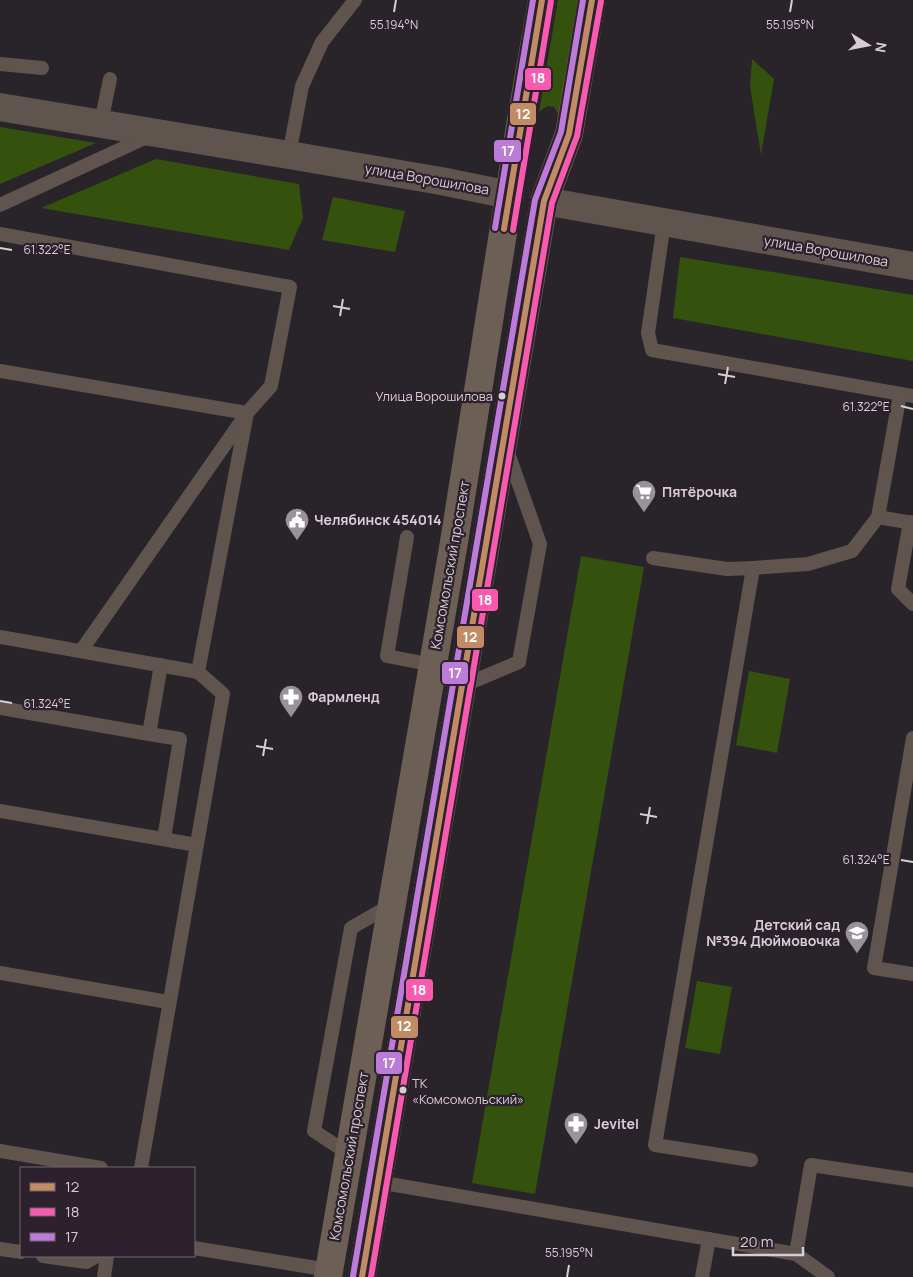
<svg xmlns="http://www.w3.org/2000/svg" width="913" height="1277" font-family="Manrope,sans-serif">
<rect width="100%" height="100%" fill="#292429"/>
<g fill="#35510e">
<polygon points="558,0 579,0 559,115 554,107 547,106 539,112"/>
<polygon points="752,59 774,79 761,155 750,86"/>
<polygon points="0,127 96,143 0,184"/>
<polygon points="156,159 299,184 303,218 289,250 41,208"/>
<polygon points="333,197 405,211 395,252 322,240"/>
<polygon points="680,257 913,295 913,361 673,318"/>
<polygon points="581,556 644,567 535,1194 472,1183"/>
<polygon points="749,671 790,679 777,753 736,745"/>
<polygon points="697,981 732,987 720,1054 685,1048"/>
</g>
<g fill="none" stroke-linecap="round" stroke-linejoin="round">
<g stroke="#5f544e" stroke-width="14">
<polyline points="0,64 42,68"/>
<polyline points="101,123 110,79"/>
<polyline points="289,155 302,86 322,42 355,0"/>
<polyline points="0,205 149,136"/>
<polyline points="664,223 648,333 652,350 913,396"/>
<polyline points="0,234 290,287 271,386 247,413 81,651"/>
<polyline points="0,371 247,413 198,672 223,694 141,1168"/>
<polyline points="900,394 878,517 913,523"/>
<polyline points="910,522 898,589 913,604"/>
<polyline points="407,537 387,656 433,665"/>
<polyline points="653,558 727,569 753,568"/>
<polyline points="0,637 198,672"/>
<polyline points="462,686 519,662 540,544 507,450"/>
<polyline points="0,708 149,734 161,665"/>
<polyline points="149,734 180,739 164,839"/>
<polyline points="913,738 874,968 913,974"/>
<polyline points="0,811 197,845"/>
<polyline points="0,973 168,1002"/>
<polyline points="0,1151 101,1168"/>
<polyline points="349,1154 314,1131 351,928 391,905"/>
<polyline points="751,1160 655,1145 753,568 808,564 852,551 878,517"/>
<polyline points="378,1182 796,1254 828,1277"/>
<polyline points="194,1248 329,1270"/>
<polyline points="0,1249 21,1252"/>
<polyline points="796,1254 811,1165 913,1180"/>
<polyline points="43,1256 86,1262 97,1256"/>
<polyline points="104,1277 107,1256"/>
<polyline points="702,1277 709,1239"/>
</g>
<g stroke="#5f544e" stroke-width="28">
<polyline points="0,107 289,155 441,181 510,195"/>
<polyline points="544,201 913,266"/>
</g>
<g stroke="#6c5f56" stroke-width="28">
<polyline points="328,1277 454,542 520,126 542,0"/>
<polyline points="362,1277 544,201 569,134 592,0"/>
</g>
<defs>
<g id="bus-1">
<polyline points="504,229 542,0"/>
<polyline points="362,1277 544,201 569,134 592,0"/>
</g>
<g id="bus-2">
<polyline points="513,230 551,1"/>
<polyline points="371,1277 552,203 577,136 601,1"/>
</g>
<g id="bus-3">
<polyline points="495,228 533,0"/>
<polyline points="353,1276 535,200 561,132 583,0"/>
</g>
</defs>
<use href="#bus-1" stroke="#2c212c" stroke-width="10"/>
<use href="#bus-2" stroke="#2c212c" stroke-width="10"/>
<use href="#bus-3" stroke="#2c212c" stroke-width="10"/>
<use href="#bus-1" stroke="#c18c65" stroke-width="6"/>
<use href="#bus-2" stroke="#f75aaf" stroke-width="6"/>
<use href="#bus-3" stroke="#bd7bd9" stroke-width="6"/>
</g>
<path fill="none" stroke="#d6ced5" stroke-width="2" d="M394,12L396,0M790,12L792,0M0,248L12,250M333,306L350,309M340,316L343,299M718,374L735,377M725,384L728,367M901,406L913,409M0,701L12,703M256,746L273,749M263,756L266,739M640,814L657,817M647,824L650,807M901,860L913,862M567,1277L569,1265"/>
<defs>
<symbol id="supermarket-pin" viewBox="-11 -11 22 30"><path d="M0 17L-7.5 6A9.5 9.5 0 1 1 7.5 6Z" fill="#999299" stroke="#2c212c"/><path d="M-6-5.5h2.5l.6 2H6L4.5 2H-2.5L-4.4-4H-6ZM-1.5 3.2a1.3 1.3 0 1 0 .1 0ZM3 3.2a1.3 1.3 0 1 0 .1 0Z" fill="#fff"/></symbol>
<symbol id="civic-pin" viewBox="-11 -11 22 30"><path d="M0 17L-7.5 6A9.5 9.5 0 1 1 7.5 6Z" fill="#999299" stroke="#2c212c"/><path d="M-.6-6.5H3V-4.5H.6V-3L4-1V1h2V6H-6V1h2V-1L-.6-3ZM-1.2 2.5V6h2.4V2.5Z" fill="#fff"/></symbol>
<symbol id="pharmacy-pin" viewBox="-11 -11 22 30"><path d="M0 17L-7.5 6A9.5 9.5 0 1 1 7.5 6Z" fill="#999299" stroke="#2c212c"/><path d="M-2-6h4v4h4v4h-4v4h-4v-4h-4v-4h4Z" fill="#fff"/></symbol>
<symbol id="school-pin" viewBox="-11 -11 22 30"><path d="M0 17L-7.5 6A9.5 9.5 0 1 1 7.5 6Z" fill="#999299" stroke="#2c212c"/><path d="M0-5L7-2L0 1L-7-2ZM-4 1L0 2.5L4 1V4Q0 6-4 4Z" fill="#fff"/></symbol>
</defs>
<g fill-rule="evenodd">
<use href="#supermarket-pin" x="630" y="478" width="28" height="38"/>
<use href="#civic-pin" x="283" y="506" width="28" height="38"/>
<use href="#pharmacy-pin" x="277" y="683" width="28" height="38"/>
<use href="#school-pin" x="843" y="919" width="28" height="38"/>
<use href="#pharmacy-pin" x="562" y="1110" width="28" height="38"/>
</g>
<g fill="#d6ced5" stroke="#2c212c" stroke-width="2">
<circle cx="502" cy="396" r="4.5"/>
<circle cx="403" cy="1090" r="4.5"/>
</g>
<g text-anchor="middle" stroke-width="4.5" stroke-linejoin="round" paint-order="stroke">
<g font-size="13" fill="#d6ced5" stroke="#2c212c" text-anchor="end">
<text x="493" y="401">Улица Ворошилова</text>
<text x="412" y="1088" text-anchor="start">ТК<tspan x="412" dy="16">«Комсомольский»</tspan></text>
</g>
<g font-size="14" fill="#d6ced5" stroke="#2c212c">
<text transform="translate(427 179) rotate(10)" y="5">улица Ворошилова</text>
<text transform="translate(826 251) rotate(10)" y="5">улица Ворошилова</text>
<text transform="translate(450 565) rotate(-80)" y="5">Комсомольский проспект</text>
<text transform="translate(349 1156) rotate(-80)" y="5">Комсомольский проспект</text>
</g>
<g font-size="14" font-weight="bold" fill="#d6ced5" stroke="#2c212c" text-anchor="start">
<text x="662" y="497">Пятёрочка</text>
<text x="314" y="525">Челябинск 454014</text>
<text x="308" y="702">Фармленд</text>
<text x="840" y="930" text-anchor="end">Детский сад<tspan x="840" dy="16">№394 Дюймовочка</tspan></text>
<text x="594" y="1129">Jevitel</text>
</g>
</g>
<g font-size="12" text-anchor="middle" fill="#d6ced5" stroke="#2c212c" stroke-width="4.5" stroke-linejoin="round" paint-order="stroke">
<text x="394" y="29">55.194°N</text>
<text x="790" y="29">55.195°N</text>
<text x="47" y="254">61.322°E</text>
<text x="866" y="411">61.322°E</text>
<text x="47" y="708">61.324°E</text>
<text x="866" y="864">61.324°E</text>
<text x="569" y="1257">55.195°N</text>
</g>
<g stroke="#2c212c" stroke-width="2">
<rect x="524" y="67" width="28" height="24" rx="5" fill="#f75aaf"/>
<rect x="509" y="102" width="28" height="24" rx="5" fill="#c18c65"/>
<rect x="493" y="139" width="29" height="24" rx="5" fill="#bd7bd9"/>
<rect x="471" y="588" width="28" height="24" rx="5" fill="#f75aaf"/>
<rect x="456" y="625" width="29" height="24" rx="5" fill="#c18c65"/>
<rect x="441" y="661" width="28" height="24" rx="5" fill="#bd7bd9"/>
<rect x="405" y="978" width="29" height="24" rx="5" fill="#f75aaf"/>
<rect x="390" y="1015" width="29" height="24" rx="5" fill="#c18c65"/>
<rect x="375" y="1051" width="28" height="24" rx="5" fill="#bd7bd9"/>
</g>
<g font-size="14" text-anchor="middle" font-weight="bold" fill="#fff">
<text x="538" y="83">18</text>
<text x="523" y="119">12</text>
<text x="508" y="156">17</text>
<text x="485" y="605">18</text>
<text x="470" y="642">12</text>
<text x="455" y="678">17</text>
<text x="419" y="995">18</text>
<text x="404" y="1031">12</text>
<text x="389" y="1068">17</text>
</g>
<rect x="20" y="1167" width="175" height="90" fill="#2c212c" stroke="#706670"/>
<rect x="30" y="1183" width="25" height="8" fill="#c18c65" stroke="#706670"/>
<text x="65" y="1192" font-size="15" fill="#d6ced5">12</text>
<rect x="30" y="1208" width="25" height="8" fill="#f75aaf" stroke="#706670"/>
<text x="65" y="1217" font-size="15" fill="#d6ced5">18</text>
<rect x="30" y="1233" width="25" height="8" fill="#bd7bd9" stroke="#706670"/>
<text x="65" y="1242" font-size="15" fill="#d6ced5">17</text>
<g transform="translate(868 45) rotate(100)" stroke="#2c212c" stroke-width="4" paint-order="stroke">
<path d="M0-4L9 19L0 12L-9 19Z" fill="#d6ced5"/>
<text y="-8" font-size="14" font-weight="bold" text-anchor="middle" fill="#d6ced5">N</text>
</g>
<path d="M733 1247v8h70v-8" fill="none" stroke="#d6ced5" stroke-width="2.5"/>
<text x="740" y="1247" font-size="15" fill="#d6ced5" stroke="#2c212c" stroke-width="4" paint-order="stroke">20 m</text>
</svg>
